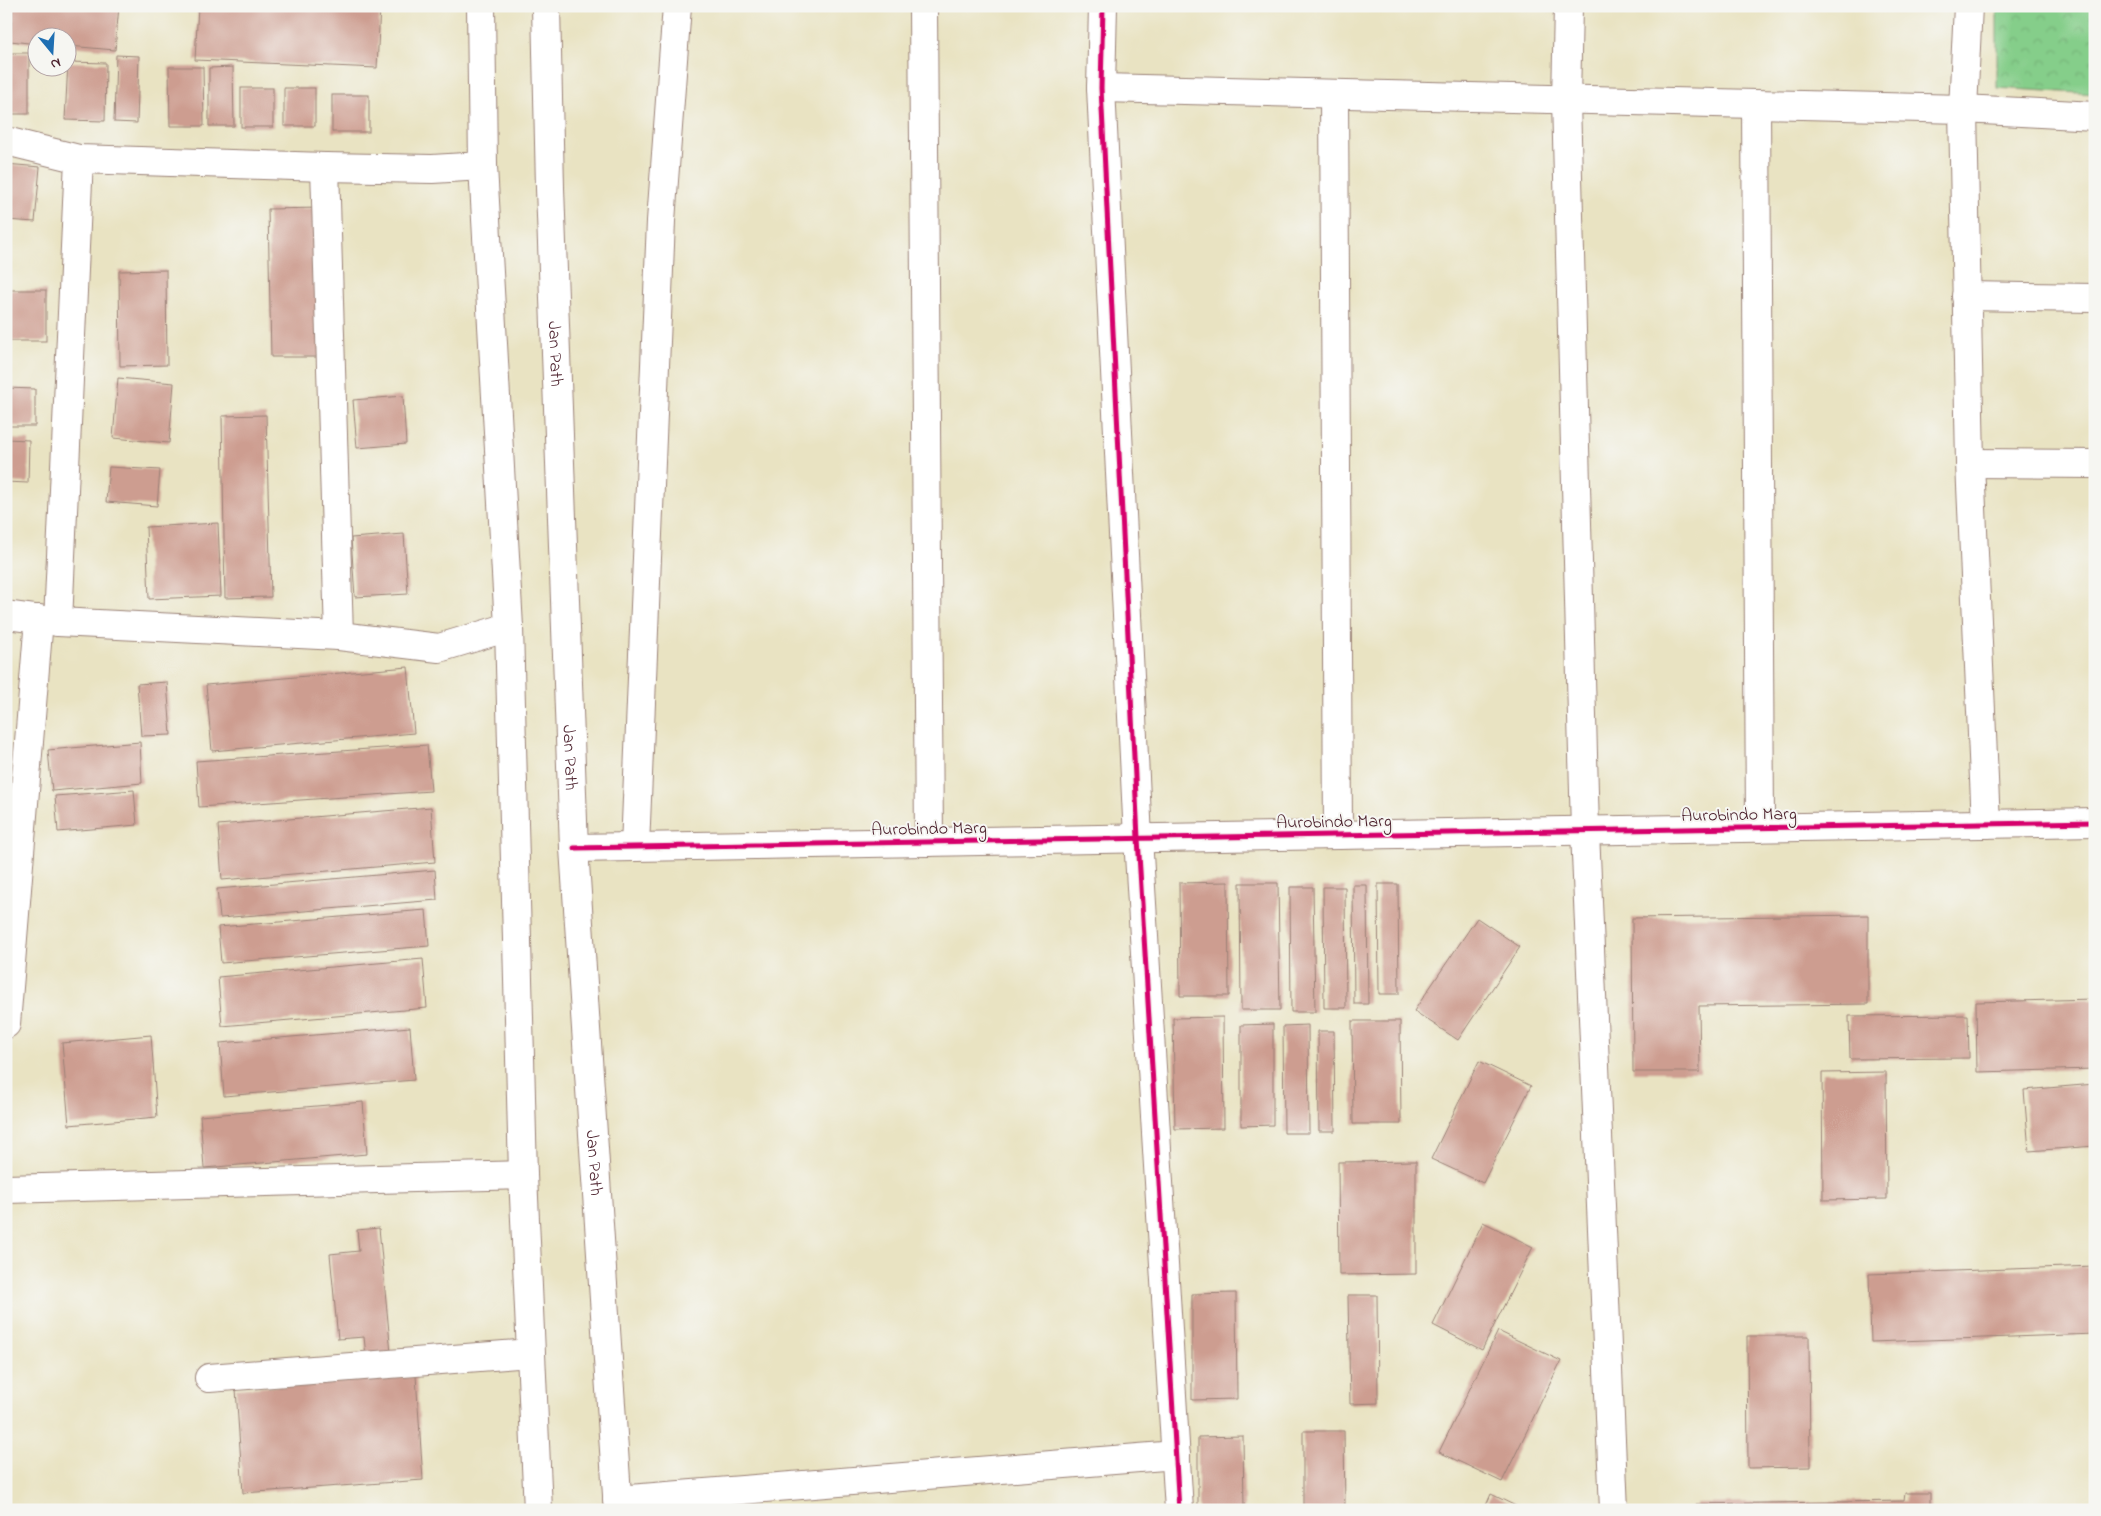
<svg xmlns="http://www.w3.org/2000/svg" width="2101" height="1516" font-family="'Indie Flower',sans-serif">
<defs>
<pattern id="park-crowns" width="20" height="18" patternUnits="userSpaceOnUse" patternTransform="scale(1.25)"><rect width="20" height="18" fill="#85ce8a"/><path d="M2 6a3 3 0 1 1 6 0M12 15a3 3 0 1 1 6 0" fill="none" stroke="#74b077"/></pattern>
</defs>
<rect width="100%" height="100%" fill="#f6f6f2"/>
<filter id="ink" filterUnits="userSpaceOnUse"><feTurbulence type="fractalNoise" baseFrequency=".02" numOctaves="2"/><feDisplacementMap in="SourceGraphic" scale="10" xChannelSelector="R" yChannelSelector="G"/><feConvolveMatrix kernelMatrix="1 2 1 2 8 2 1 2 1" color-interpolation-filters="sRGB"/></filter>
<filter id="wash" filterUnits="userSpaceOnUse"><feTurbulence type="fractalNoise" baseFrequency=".0096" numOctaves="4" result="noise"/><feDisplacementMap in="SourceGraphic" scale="20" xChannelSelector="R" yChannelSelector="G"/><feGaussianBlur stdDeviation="1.12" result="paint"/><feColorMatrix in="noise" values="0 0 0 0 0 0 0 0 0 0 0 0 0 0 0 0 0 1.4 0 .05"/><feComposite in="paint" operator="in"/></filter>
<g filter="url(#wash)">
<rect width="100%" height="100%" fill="#e9e3c2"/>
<polygon fill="url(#park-crowns)" stroke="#68765a" points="1997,6 2095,6 2095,94 1997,88"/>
<g id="blocks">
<g fill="#cd9d90">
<polygon points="13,6 119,6 115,50 68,46 68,38 38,38 38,44 10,41"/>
<polygon points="198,6 380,6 377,68 195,60"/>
<rect x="6" y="53" width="23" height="61"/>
<polygon points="116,55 139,56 137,123 114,122"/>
<polygon points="68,62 106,63 105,121 65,120"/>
<polygon points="169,67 203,67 204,126 170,126"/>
<polygon points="233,67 234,126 209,126 209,68"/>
<rect x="241" y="88" width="32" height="39"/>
<rect x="284" y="88" width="31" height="38"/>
<rect x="332" y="95" width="37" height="37"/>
<polygon points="6,164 40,167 35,222 6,220"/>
<polygon points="320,208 322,357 271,357 268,209"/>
<polygon points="166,270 167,365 120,366 119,271"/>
<rect x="6" y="290" width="40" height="51"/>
<polygon points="118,378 174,383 169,443 113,438"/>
<polygon points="6,388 35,389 35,426 6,426"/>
<polygon points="403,396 406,444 357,448 353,400"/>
<polygon points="266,415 271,597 225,598 222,416"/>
<polygon points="6,439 29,440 28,483 6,482"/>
<polygon points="109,467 160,470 157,506 106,502"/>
<polygon points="218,523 221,596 149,599 146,527"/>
<polygon points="404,534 408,594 355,597 351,538"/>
<polygon points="408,667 414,733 212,751 206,685"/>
<polygon points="167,682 171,735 141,736 137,684"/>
<polygon points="140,742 142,783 52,791 48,750"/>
<polygon points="427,745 431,791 199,807 196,761"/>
<polygon points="134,790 137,825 58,832 55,796"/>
<polygon points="431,807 435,862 222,880 218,825"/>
<polygon points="435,870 437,900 220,918 217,889"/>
<polygon points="1228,882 1229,996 1180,996 1179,883"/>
<polygon points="1240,883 1278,883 1280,1010 1241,1010"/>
<polygon points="1378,884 1398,884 1399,994 1379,994"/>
<polygon points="1353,885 1367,885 1368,1004 1354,1004"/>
<polygon points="1290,887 1313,887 1315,1012 1291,1012"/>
<polygon points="1323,887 1345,887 1346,1008 1324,1008"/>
<polygon points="426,910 429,946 221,963 218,927"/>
<polygon points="1868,915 1868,1004 1699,1006 1700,1072 1633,1072 1632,918"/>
<polygon points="1477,918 1520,947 1458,1040 1414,1011"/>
<polygon points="423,959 427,1008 222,1026 218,977"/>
<polygon points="2095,999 2095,1069 1977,1072 1976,1002"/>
<polygon points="1968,1015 1969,1058 1850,1059 1849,1016"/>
<polygon points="1223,1017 1224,1128 1175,1129 1173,1018"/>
<polygon points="1352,1021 1400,1021 1401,1124 1353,1124"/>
<polygon points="1273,1024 1273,1125 1241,1126 1241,1025"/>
<polygon points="1308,1025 1309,1133 1284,1133 1283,1026"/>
<polygon points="410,1027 414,1080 224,1096 220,1043"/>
<polygon points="1318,1031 1334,1031 1335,1131 1319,1131"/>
<polygon points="151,1035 157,1117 69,1125 62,1043"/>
<polygon points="1479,1061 1531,1086 1483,1183 1431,1159"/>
<polygon points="1886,1072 1887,1199 1823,1200 1822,1073"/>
<polygon points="2095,1084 2095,1146 2029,1151 2024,1090"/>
<polygon points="363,1102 367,1154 204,1168 200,1116"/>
<polygon points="1416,1161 1416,1274 1339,1275 1338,1162"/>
<polygon points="1483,1222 1533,1247 1482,1350 1433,1325"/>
<polygon points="379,1228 391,1353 366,1356 364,1337 338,1339 330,1254 359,1251 357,1230"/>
<polygon points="2095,1266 2095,1334 1871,1342 1869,1274"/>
<polygon points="1236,1293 1237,1399 1192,1400 1192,1294"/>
<polygon points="1348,1295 1377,1295 1378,1403 1350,1404"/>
<polygon points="1498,1331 1561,1361 1502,1482 1439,1452"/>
<polygon points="1747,1336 1809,1336 1810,1467 1748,1468"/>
<polygon points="416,1376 423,1480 243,1493 236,1389"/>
<polygon points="1303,1431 1344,1431 1345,1510 1303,1510"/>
<polygon points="1243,1436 1244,1510 1198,1510 1198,1437"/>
<polygon points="1905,1493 1930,1493 1930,1510 1696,1510 1696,1504 1904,1501"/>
<polygon points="1491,1494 1524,1510 1484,1510"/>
</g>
</g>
</g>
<g filter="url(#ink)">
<use href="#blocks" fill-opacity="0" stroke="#9a8176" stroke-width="1"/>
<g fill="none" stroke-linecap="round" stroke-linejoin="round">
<defs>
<g id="street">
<polyline points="923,6 929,842"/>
<polyline points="1103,6 1101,88 1138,838 1179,1510"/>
<polyline points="1568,6 1566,100 1585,831 1614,1510"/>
<polyline points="1968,6 1963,109 1970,463 1986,824"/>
<polyline points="1101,88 1963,109 2095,116"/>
<polyline points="1334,94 1338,835"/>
<polyline points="1756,104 1760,828"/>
<polyline points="6,141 79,159 325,167 432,169 483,166"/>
<polyline points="325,167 339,636"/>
<polyline points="1966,296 2095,298"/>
<polyline points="1970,463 2095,464"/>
<polyline points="6,615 58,622 339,636 439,648 509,627"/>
<polyline points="58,622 79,159"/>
<polyline points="635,847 661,221 677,6"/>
<polyline points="6,1024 39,619"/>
<polyline points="6,1189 523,1175"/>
<polyline points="209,1378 530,1353"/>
<polyline points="617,1500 1176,1455"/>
</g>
<g id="secondary">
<polyline points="481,6 483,166 509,627 523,1175 538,1510"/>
<path id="s1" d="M546,6L550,188L574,848L618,1510"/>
<polyline points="574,848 2095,822"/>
</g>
</defs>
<use href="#street" stroke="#9a8176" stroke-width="30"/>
<use href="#secondary" stroke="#9a8176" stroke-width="30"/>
<use href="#street" stroke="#fff" stroke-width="28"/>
<use href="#secondary" stroke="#fff" stroke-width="28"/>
<defs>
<g id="cycleway">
<polyline points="1103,6 1101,88 1138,838 1179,1510"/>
<polyline points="574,848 2095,822"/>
</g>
</defs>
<use href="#cycleway" stroke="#f6f6f2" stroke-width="8"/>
<use href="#cycleway" stroke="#d6006c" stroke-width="5"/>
</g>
</g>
<g text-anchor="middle" stroke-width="4" stroke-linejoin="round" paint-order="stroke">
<g font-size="18" fill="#4a1f2b" stroke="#f6f6f2">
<text dy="6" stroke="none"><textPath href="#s1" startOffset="348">Jan Path</textPath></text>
<text dy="6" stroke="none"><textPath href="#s1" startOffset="752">Jan Path</textPath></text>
<text transform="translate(1739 814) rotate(-1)" y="6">Aurobindo Marg</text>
<text transform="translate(1334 821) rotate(-1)" y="6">Aurobindo Marg</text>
<text transform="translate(929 828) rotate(-1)" y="6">Aurobindo Marg</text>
<text dy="6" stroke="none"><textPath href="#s1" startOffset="1158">Jan Path</textPath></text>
</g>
</g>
<rect width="2101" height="1516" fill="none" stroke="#f6f6f2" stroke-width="25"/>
<g transform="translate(52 52) rotate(162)"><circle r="24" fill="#f6f6f2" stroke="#b1a0a2"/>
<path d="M0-4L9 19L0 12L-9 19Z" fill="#1f6fb2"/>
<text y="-8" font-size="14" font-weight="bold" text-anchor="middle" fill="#4a1f2b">N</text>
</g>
</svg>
